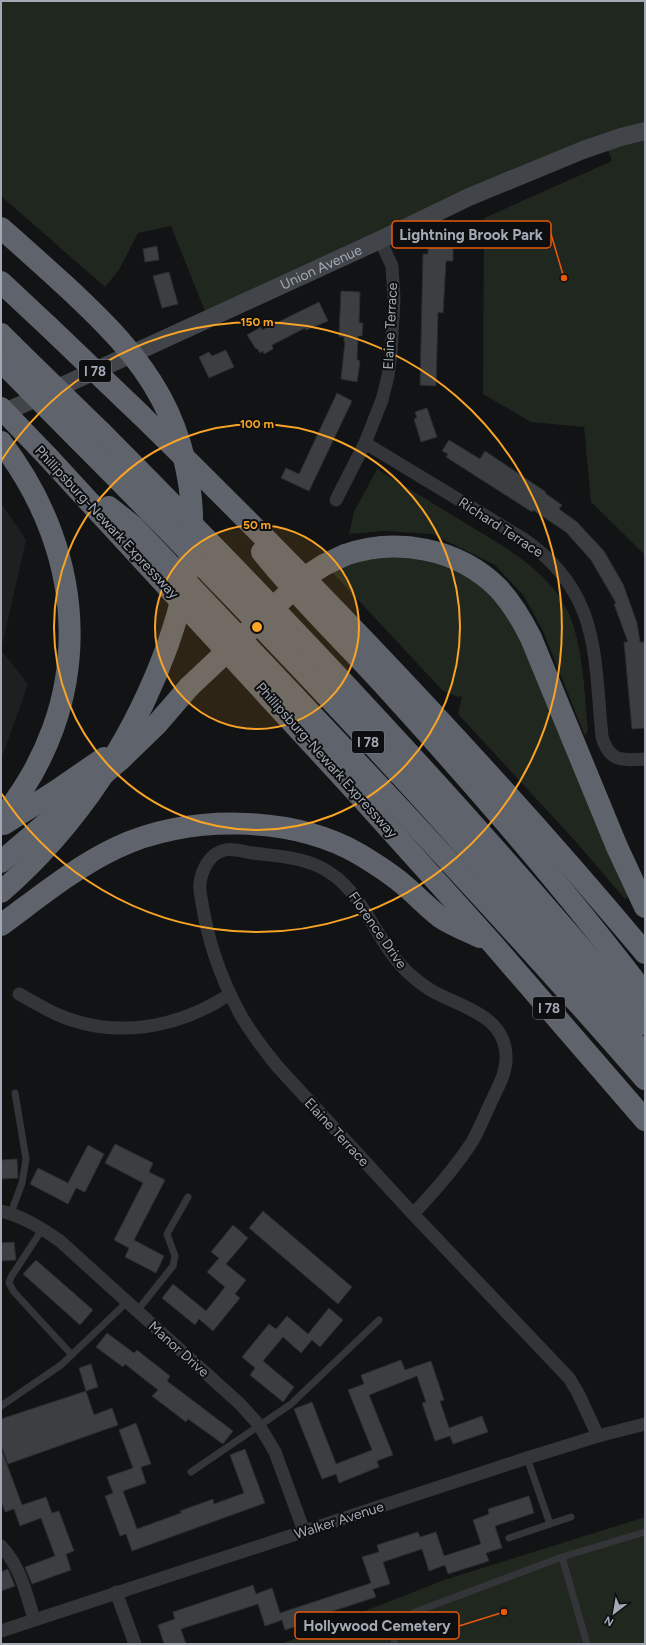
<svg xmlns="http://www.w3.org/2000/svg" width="646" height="1645" font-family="Figtree,sans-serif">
<rect width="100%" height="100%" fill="#121314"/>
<polygon fill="#1e1f21" points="1,503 26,540 1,650 28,684 1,760"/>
<g fill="#1f271f">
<polygon points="1,1 645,1 645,555 591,502 584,427 531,422 483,394 484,218 612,161 605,142 208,319 171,226 138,233 119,270 105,287 1,196"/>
<path d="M377,469C405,486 434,504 462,521C502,546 549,569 569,614C584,650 584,691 588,730L585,736L543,631L524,596L495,565L432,534L385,531L349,534L354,512Z"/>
<polygon points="394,556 418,558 454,570 475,581 500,605 524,646 628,897 625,899 577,843 458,714 462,696 458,697 443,691 333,573 356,563 354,562"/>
<polygon points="645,1517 645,1644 281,1644 444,1580"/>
</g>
<g fill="#3c3e41" stroke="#2c2d30">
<polygon points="157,246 159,260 145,262 143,249"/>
<polygon points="428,247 453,248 453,261 446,261 443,313 438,312 436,386 420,385 423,254 428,254"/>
<polygon points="169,272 178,304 162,308 153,276"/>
<polygon points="341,291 360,292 359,323 363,323 362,336 358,336 357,360 360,361 357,382 341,379 345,342 344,342 344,337 339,336"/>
<polygon points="319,302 328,321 306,330 305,328 272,345 273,349 264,354 263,351 260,353 257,348 256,349 247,335 261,327 262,330"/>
<polygon points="226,350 234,367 209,378 199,357 209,352 212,356"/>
<polygon points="337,393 352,401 309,491 281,478 286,468 299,474"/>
<polygon points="427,408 437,437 421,442 414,419 417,418 415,412"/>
<polygon points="449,440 480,459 485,451 546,492 545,493 562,505 559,509 577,522 604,551 623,584 637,623 640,642 645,642 645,728 632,729 624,642 628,642 614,604 616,603 591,560 566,532 533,510 532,512 446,457 448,454 442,451"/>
<polygon points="115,1144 153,1163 149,1172 165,1180 134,1240 164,1256 156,1273 125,1257 129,1248 114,1240 143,1183 105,1163"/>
<polygon points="88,1145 104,1154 85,1192 76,1188 68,1204 30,1184 38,1168 68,1183"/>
<polygon points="17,1159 18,1178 1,1179 1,1160"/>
<polygon points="263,1211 352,1287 338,1304 249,1228"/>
<polygon points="233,1225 248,1238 226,1264 246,1280 235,1294 240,1298 213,1331 199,1319 195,1325 162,1298 173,1284 206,1311 225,1287 207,1272 219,1258 211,1252"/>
<polygon points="14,1242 16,1260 1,1261 1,1243"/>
<polygon points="36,1260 93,1310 80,1325 23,1274"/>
<polygon points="329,1308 343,1320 320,1347 312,1340 301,1353 283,1337 263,1361 294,1387 283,1402 250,1375 255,1368 242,1357 269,1324 276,1329 287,1316 308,1334"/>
<polygon points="107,1333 134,1353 137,1350 170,1376 167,1381 233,1431 223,1444 188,1419 186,1422 152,1396 158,1390 125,1364 123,1367 96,1347"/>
<polygon points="401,1360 405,1370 431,1361 444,1400 440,1401 449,1428 482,1416 488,1432 453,1444 450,1436 435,1441 422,1403 426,1402 417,1376 369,1395 393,1455 377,1461 379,1467 339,1483 336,1474 322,1479 294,1409 312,1402 336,1464 372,1450 348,1390 364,1384 361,1375"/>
<polygon points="91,1364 98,1387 86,1391 79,1368"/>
<polygon points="86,1391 94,1415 112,1408 118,1425 8,1464 1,1445 1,1419"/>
<polygon points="136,1423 151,1464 141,1467 146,1483 123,1491 137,1529 181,1513 180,1511 213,1499 214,1504 244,1493 230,1455 245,1449 265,1503 132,1551 126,1534 120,1536 105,1496 113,1493 107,1477 133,1468 119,1430"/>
<polygon points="1,1451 2,1451 22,1505 46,1497 52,1513 59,1511 74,1551 66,1554 71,1570 32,1584 25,1567 55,1556 41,1518 20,1526 14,1509 5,1512 1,1501"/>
<polygon points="529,1496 534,1513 495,1526 502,1548 486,1553 489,1561 448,1574 445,1565 429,1571 422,1549 383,1562 390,1584 373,1589 376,1597 324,1614 325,1617 285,1630 282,1620 265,1626 258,1604 181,1629 186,1644 164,1644 158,1625 175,1619 173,1612 253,1585 256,1594 272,1588 280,1613 371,1583 362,1557 379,1552 377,1545 418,1532 420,1537 436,1532 444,1556 481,1544 473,1520 489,1514 488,1509"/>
<polygon points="8,1569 15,1586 1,1591 1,1572"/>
</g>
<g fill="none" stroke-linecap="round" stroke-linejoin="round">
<g stroke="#333539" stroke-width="7">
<polyline points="11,1213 22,1183 26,1159 15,1093"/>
<polyline points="43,1228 11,1277 9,1283 14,1292 72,1355"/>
<polyline points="137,1311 173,1266 175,1256 167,1234 188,1197"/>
<polyline points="1,1406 61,1365 127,1302"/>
<polyline points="527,1458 550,1524 571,1517"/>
<polyline points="191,1472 291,1404 379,1320"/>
<polyline points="509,1538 550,1524"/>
<polyline points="562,1557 645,1532"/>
<path d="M395,1644C391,1629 404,1619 415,1612L562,1557L587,1644"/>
</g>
<g stroke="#333539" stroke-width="13">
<path d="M365,443L522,538C600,591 594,654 602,737C610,763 623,760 645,759"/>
<polyline points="336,500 365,443 382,400 388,376 391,353 394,299 392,266 380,240"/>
<path d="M19,994C30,1000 42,1007 54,1013C113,1040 177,1029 230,994"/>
<path d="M1,1211C23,1216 42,1228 60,1241L240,1404L259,1425L275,1452L304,1531"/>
<path d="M413,1214C434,1192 455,1168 472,1142C480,1128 486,1112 493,1098C499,1085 507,1071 506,1056C505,1017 465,1008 436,993C428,989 420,983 413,977C375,946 366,889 320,867C300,857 275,856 253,853C245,852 233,848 225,850C210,853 202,869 200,883C199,889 201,897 202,903C208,941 220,976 238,1010C248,1030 263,1048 277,1066L413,1214L569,1378L578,1393L598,1436"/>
<path d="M1,1546C20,1566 26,1592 34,1619"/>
<polyline points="116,1592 135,1644"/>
<polyline points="1,1631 527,1458 598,1436 645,1424"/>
</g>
<path stroke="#414449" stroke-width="18" id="s1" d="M1,414L380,240L469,197L583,150L621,137L645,131"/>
<g stroke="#5f636b" stroke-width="22">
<polyline points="1,282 48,326"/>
<polyline points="1,334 13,346"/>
<path d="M141,415C317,587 488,765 645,953"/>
<path d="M101,432C290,622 474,817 645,1024"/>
<path d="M79,440C275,637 467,840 645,1055"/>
<path d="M1,442C90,558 95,705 1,819"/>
<polyline points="48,457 359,795 492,943 645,1120"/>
<path d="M109,507L133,526C306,708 480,890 645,1079"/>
<path d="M262,552C302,602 350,647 393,695C480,791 566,890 645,994"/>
<path d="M345,555C396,537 458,548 498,588C512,603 522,620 531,638L617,847L645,907"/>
<polyline points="4,824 56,791 104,758"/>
<polyline points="1,862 120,760 157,724 189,687"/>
<path d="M1,925C38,898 74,868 116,848C186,814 291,815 359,854C374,863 390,873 404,885C416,895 427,907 440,917C452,925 467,931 480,937"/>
</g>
<g stroke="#5f636b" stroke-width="22">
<path d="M1,228C24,248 47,269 69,289C104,322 138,355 161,398C182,437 193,484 192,528C191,568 181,607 168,644C134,739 77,826 1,892"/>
<polyline points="48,326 141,415"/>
<polyline points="13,346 101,432"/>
<polyline points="1,361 79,440"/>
<polyline points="1,408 48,457"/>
<polyline points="189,687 307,576 324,565 345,555"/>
</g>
</g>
<circle cx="257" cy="627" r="102" fill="#f9a426" fill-opacity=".12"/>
<g fill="none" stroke="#f9a426" stroke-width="2">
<circle cx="257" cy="627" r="102"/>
<circle cx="257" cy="627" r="203"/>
<path d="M1 461A305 305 0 1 1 1 793"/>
</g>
<g text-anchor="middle" stroke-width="4" stroke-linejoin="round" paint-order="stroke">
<g fill="#0d0e0f" stroke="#767b83" stroke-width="1">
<rect x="79" y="360" width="32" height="22" rx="3"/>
<rect x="352" y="731" width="32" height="22" rx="3"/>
<rect x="533" y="997" width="32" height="22" rx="3"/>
</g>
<g font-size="13" font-weight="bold" fill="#a3aab5">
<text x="95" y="376">I 78</text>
<text x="368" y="747">I 78</text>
<text x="549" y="1013">I 78</text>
</g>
<g font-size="14" fill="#a3aab5" stroke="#0d0e0f">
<text dy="5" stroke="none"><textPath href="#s1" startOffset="352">Union Avenue</textPath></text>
<text transform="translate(390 326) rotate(-87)" y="5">Elaine Terrace</text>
<text transform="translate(107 522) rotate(47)" y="5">Phillipsburg-Newark Expressway</text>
<text transform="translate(501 527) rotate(33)" y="5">Richard Terrace</text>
<text transform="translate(327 760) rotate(48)" y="5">Phillipsburg-Newark Expressway</text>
<text transform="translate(378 930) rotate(55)" y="5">Florence Drive</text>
<text transform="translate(337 1132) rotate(47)" y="5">Elaine Terrace</text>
<text transform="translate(179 1349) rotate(42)" y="5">Manor Drive</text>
<text transform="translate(339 1520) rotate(-18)" y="5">Walker Avenue</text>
</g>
</g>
<circle cx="257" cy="627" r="6" fill="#f9a426" stroke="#0d0e0f" stroke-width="2"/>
<g font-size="12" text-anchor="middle" font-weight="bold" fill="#f9a426" stroke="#0d0e0f" stroke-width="4" stroke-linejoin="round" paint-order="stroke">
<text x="257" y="326">150 m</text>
<text x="257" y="428">100 m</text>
<text x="257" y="529">50 m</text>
</g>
<path fill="none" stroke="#e8590c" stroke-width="1.5" d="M564 278L551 234M504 1612L459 1626"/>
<g fill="#e8590c" stroke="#0d0e0f" stroke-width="1.5">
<circle cx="564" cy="278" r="4"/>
<circle cx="504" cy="1612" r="4"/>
</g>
<g fill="#0d0e0f" stroke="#e8590c" stroke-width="1.5">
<rect x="392" y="221" width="159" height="27" rx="4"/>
<rect x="295" y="1612" width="164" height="27" rx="4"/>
</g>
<g font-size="15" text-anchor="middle" font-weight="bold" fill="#a3aab5">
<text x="471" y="240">Lightning Brook Park</text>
<text x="377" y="1631">Hollywood Cemetery</text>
</g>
<rect width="646" height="1645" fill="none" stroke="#a3aab5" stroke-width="4"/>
<g transform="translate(614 1613) rotate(211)" stroke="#0d0e0f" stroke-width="3" paint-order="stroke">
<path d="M0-3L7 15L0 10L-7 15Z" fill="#a3aab5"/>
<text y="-6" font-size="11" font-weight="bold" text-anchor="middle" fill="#a3aab5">N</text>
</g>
</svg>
